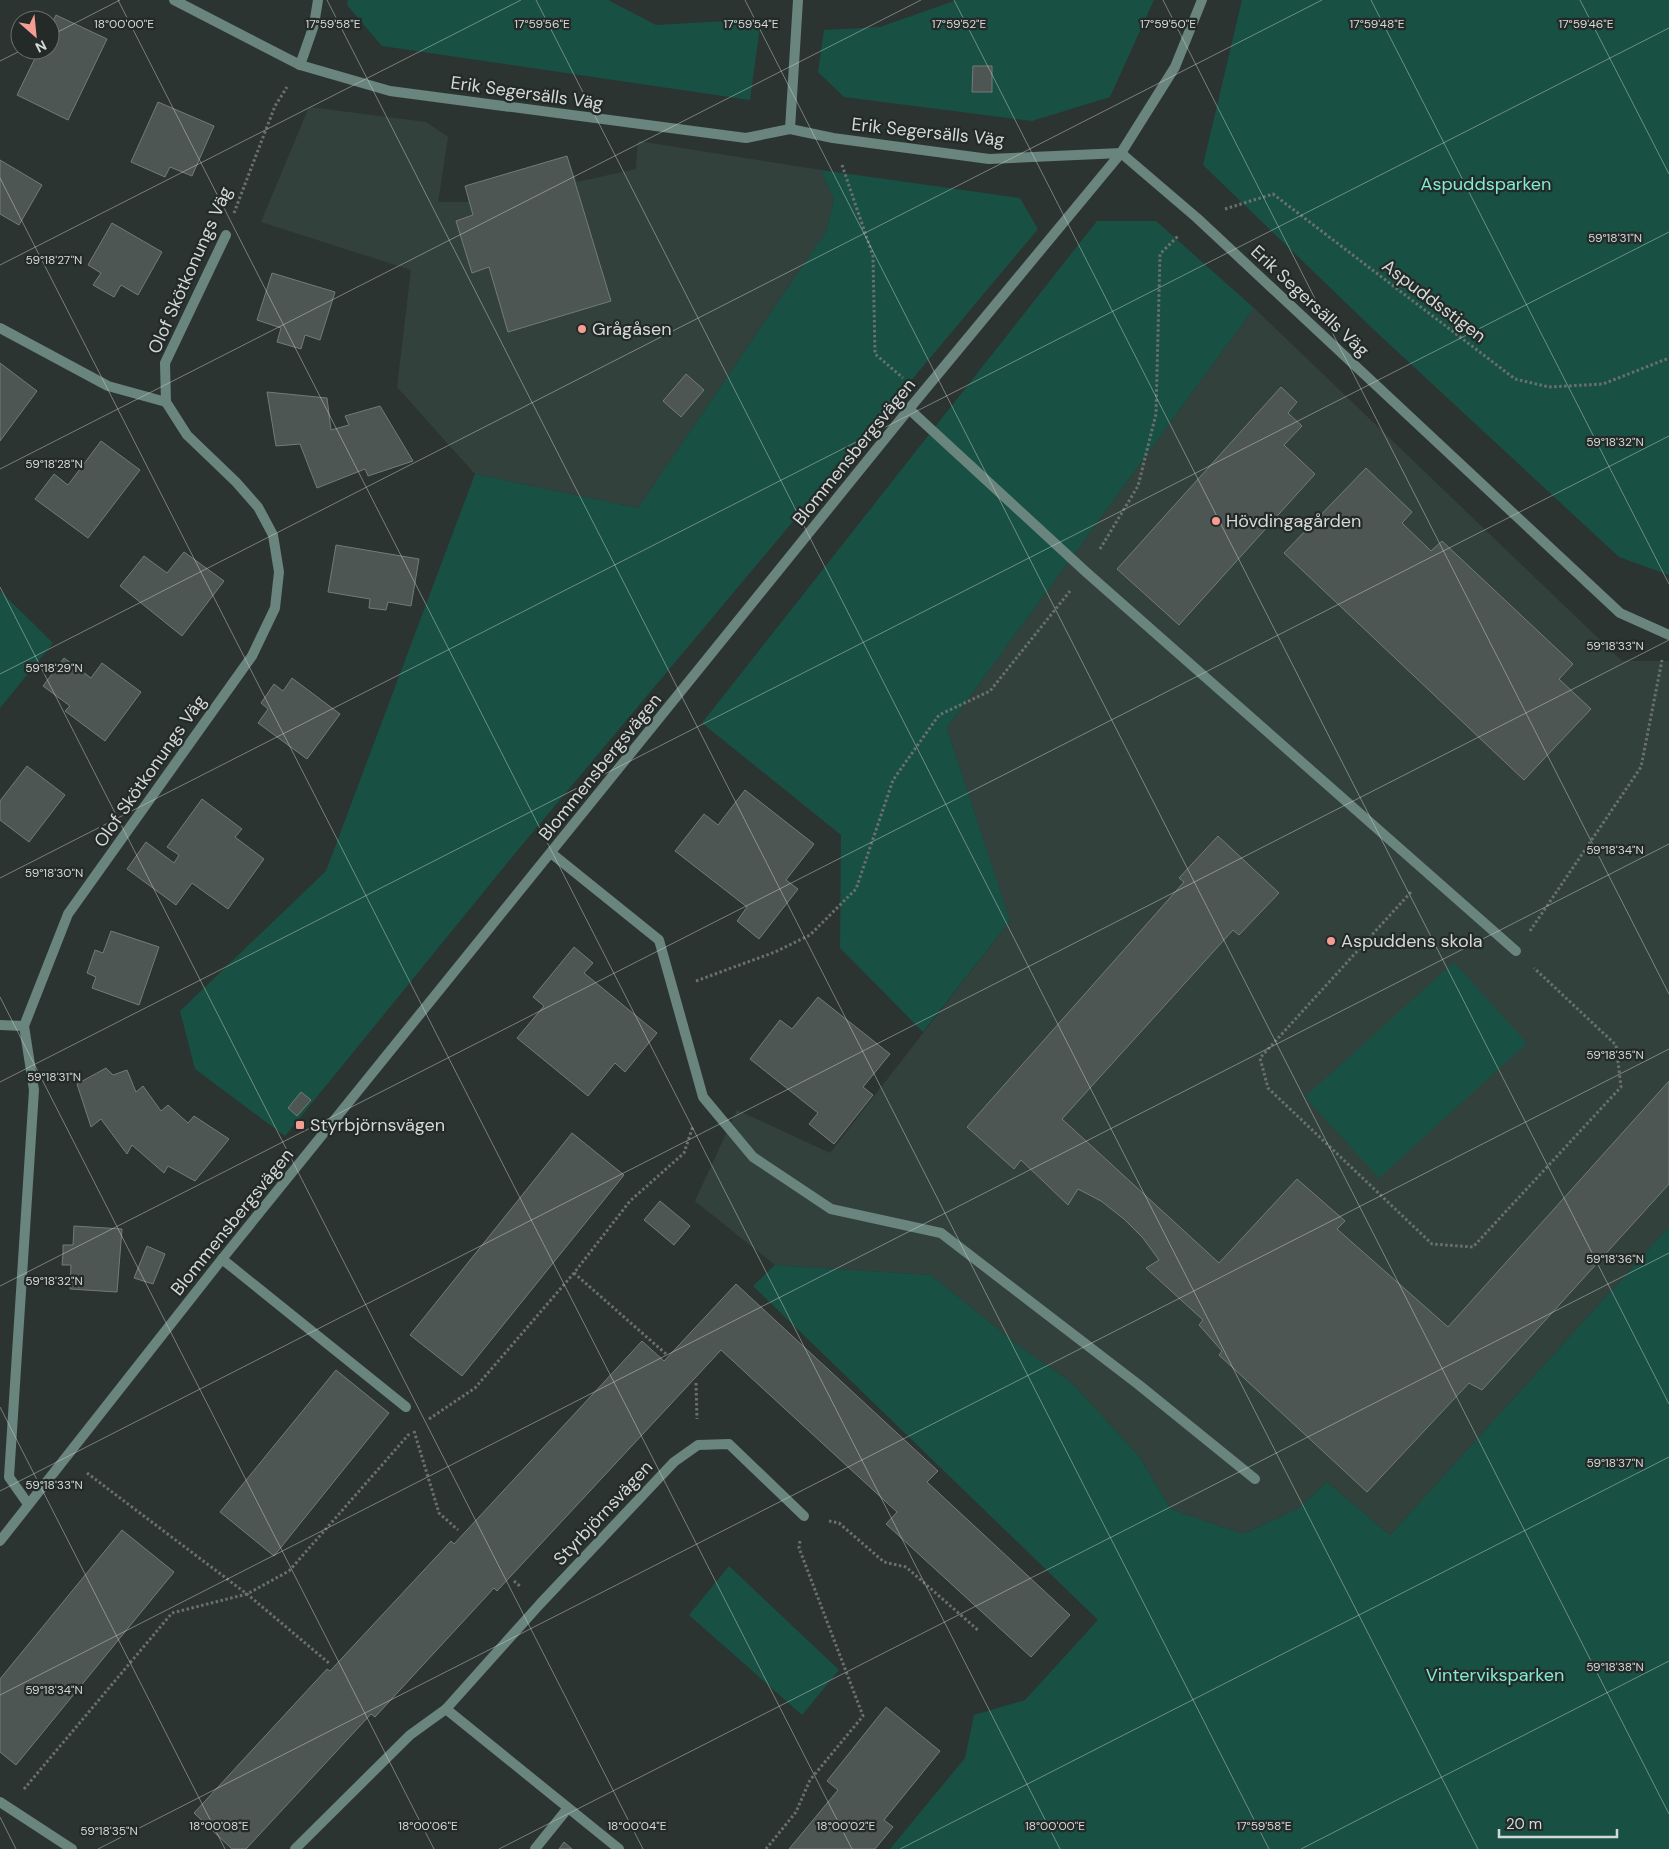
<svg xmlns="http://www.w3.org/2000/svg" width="1669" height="1849" font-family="'DM Sans',sans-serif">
<rect width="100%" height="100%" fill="#2c3431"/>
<g fill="#33413d">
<polygon points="309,107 426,122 448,137 438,202 469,202 465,186 567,156 577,182 636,169 638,141 821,170 834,199 827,230 638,508 475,474 397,387 411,270 261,222"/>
<polygon points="1254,308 1622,661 1669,661 1669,1227 1390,1535 1327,1482 1299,1508 1243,1534 1171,1509 1138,1455 1071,1382 1018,1345 931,1275 775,1265 695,1201 737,1110 830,1153 1010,921 947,728"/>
</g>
<g fill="#185044">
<polygon points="348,0 608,0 656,25 761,19 750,100 382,46 347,5"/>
<polygon points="957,0 1154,0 1110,97 1032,121 844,97 818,72 824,30 880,27"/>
<polygon points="1242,0 1669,0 1669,575 1619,557 1373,329 1203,165"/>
<polygon points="821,170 1020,198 1038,229 517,851 285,1136 195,1069 180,1011 326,871 475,474 638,508 827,230 834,199"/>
<polygon points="1097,221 1156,221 1254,308 947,728 1010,921 923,1032 840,948 841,835 702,723"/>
<polygon points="0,591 53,643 0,708"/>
<polygon points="1454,962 1527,1043 1379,1178 1305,1097"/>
<polygon points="1669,1227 1669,1849 890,1849 965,1758 974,1715 1025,1700 1098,1620 753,1286 775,1265 931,1275 1018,1345 1071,1382 1138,1455 1171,1509 1243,1534 1299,1508 1327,1482 1390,1535"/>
<polygon points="729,1566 839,1670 802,1715 689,1615"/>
</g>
<g fill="#4e5653" stroke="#737b79">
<polygon points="56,15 107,39 68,120 17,95 39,50 50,50 50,27"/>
<polygon points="973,66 992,66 992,92 972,92"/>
<polygon points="158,102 214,126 192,176 170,167 165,177 131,162"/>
<polygon points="567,156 611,301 508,332 489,267 472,273 456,221 473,215 465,186"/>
<polygon points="0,160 42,185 19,225 0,214"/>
<polygon points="112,223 162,252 138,295 121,285 114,297 93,285 101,273 88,265"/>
<polygon points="272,273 335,292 320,340 305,335 301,349 277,342 281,328 257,320"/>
<polygon points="0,363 37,391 0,441"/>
<polygon points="686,374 704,390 681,417 663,401"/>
<polygon points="1281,387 1297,402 1288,413 1302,426 1284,445 1315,474 1179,625 1117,569"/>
<polygon points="267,392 327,398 331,430 349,425 345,416 380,406 413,461 368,476 365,469 317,488 300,444 276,446"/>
<polygon points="101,441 140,470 88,538 35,499 54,474 68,485"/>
<polygon points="1366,468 1412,512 1402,523 1431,551 1442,541 1573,664 1559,679 1591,709 1524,780 1284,553"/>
<polygon points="336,545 419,559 411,606 388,602 386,610 369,608 370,599 328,592"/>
<polygon points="184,552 224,581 182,636 120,586 144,556 167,573"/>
<polygon points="64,658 91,678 102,663 141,692 105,741 65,711 70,706 43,686"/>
<polygon points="292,678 340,714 307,759 258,723 268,709 261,703 274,684 283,691"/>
<polygon points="27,766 65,795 29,842 0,820 0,801"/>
<polygon points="745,790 814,844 786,880 798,889 759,939 737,921 747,907 675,851 704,814 718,825"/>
<polygon points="202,799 242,829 235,837 264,859 228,909 192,883 176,905 127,869 146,842 174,863 179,855 167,847"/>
<polygon points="1218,836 1279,893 1239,935 1233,930 1062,1119 1219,1263 1297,1179 1345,1221 1337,1229 1448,1327 1669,1081 1669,1184 1482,1390 1469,1383 1367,1492 1219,1355 1222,1351 1199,1325 1203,1320 1146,1268 1159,1260 1143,1238 1124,1219 1101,1201 1078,1189 1068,1205 1021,1160 1014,1169 967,1127 1184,882 1179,878"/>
<polygon points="111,931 159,947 139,1005 92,988 96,977 87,973 95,950 103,953"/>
<polygon points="574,947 593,963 584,973 657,1033 625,1072 615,1063 588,1096 517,1038 544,1006 533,997"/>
<polygon points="818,997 890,1054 863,1087 873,1095 834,1144 809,1124 818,1113 750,1059 780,1020 792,1029"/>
<polygon points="106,1068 113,1075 127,1070 136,1092 143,1086 161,1111 168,1105 188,1123 194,1116 229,1139 195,1181 168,1166 164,1173 132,1145 127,1154 101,1119 91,1127 77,1084"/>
<polygon points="301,1092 311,1100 297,1116 288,1108"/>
<polygon points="572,1133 624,1175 462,1376 410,1335"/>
<polygon points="660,1201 690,1226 674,1245 644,1220"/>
<polygon points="74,1226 122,1229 117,1292 70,1289 71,1265 62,1265 63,1254 63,1245 73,1245"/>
<polygon points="147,1246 165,1254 153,1284 134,1278"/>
<polygon points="736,1284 938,1471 927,1482 1070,1615 1031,1657 886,1524 897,1512 721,1350 497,1591 494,1588 375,1717 371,1714 246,1849 232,1849 194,1813 327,1669 330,1671 451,1541 454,1544 642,1341 664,1361"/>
<polygon points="336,1370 389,1413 274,1556 220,1512"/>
<polygon points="122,1530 174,1572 16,1765 0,1752 0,1679"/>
<polygon points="886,1707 940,1751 884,1820 893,1827 875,1849 789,1849 838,1790 827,1781"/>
<polygon points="564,1842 572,1849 559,1849"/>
</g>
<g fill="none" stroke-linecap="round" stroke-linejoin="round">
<g stroke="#6a706e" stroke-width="3" stroke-dasharray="2.5 2.5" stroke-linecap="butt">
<polyline points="842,165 873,256 875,354 903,378"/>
<polyline points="1225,209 1273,194 1515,379 1549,387 1603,384 1669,358"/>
<polyline points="234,213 275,106 287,87"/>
<polyline points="1100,549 1138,486 1156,414 1160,254 1178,236"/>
<polyline points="1411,892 1260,1058 1268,1088 1432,1244 1473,1247 1621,1087 1616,1045 1534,968"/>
<polyline points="1530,931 1641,767 1662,660"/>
<polyline points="696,981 775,952 810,935 856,889 893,780 939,715 990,691 1070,591"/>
<polyline points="574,1273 666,1354"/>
<polyline points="696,1383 697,1419"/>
<polyline points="429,1419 475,1388 574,1273 630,1201 684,1153 693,1126"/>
<polyline points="414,1431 439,1513 458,1530"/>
<polyline points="87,1473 247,1594 330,1664"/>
<polyline points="829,1521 839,1523 884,1562 906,1567 979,1631"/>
<polyline points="514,1581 521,1587"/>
<polyline points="24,1789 172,1613 247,1594 289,1571 410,1433"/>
<polyline points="766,1849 796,1812 810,1780 863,1716 799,1548 800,1541"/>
</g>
<g stroke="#69857d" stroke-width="10">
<polyline points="0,328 108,386 166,402"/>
<polyline points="909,409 1086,572 1516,951"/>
<polyline points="551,853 659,940 703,1097 753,1157 831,1209 941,1233 1139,1385 1255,1479"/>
<polyline points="222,1259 406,1407"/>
</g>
<g stroke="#69857d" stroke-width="10">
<polyline points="174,0 300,65 390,91 746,138 790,129 833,138 989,159 1121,153 1197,218 1620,613 1669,635"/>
<polyline points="300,65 314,25 318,0"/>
<polyline points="790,129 798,0"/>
<polyline points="0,1025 24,1026"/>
<polyline points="28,1504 9,1477 34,1090 24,1026 68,914 252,656 275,608 279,572 273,535 258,507 236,482 187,435 166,402 165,363 226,235"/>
<polyline points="0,1541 222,1259 909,409 1121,153 1175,67 1202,0"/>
<polyline points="446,1709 619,1849"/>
<polyline points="0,1802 72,1849"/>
<polyline points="295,1849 410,1735 446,1709 540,1604 674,1462 698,1445 729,1444 804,1516"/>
<polyline points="535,1849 568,1808"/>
</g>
</g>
<path fill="none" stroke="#d4d9d7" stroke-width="1" stroke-opacity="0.45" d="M118,0L1060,1849M327,0L1269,1849M536,0L1478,1849M745,0L1669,1814M954,0L1669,1404M1163,0L1669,994M1371,0L1669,584M1580,0L1669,174M50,36L120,0M0,61L22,50M0,178L852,1849M0,265L521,0M0,469L921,0M0,587L643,1849M0,674L1322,0M0,878L1669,28M0,997L434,1849M0,1082L1669,232M0,1286L1669,436M0,1407L225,1849M0,1491L1669,640M0,1695L1669,844M0,1817L16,1849M98,1849L1669,1049M499,1849L1669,1253M900,1849L1669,1457M1301,1849L1669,1661"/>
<g fill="#f59c93" stroke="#232a28" stroke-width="2">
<circle cx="582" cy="329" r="5"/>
<circle cx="1216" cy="521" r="5"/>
<circle cx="1331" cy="941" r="5"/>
<rect x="295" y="1120" width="10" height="10" rx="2.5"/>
</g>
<g text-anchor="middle" stroke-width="4.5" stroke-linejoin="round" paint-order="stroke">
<g font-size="18" fill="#d4d9d7" stroke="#232a28">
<text transform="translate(527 93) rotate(8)" y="6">Erik Segersälls Väg</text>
<text transform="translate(928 132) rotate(6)" y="6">Erik Segersälls Väg</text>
<text transform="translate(190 270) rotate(-66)" y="6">Olof Skötkonungs Väg</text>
<text transform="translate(1310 301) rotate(43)" y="6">Erik Segersälls Väg</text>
<text transform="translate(1434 301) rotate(37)" y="6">Aspuddsstigen</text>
<text transform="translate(854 452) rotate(-51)" y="6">Blommensbergsvägen</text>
<text transform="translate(600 767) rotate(-51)" y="6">Blommensbergsvägen</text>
<text transform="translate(150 771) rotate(-55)" y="6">Olof Skötkonungs Väg</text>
<text transform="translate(232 1222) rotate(-51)" y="6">Blommensbergsvägen</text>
<text transform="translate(603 1513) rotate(-47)" y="6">Styrbjörnsvägen</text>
</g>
<g font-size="18" fill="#82ebd1" stroke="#232a28">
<text x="1486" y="190">Aspuddsparken</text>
<text x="1495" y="1681">Vinterviksparken</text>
</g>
<g font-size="18" fill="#d4d9d7" stroke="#232a28" text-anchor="start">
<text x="592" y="335">Grågåsen</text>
<text x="1226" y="527">Hövdingagården</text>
<text x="1341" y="947">Aspuddens skola</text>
<text x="310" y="1131">Styrbjörnsvägen</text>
</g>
</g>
<g font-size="12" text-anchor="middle" fill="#d4d9d7" stroke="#232a28" stroke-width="4.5" stroke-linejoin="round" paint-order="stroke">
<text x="124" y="28">18°00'00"E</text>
<text x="333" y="28">17°59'58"E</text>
<text x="542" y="28">17°59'56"E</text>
<text x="751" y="28">17°59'54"E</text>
<text x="959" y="28">17°59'52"E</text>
<text x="1168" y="28">17°59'50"E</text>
<text x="1377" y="28">17°59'48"E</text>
<text x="1586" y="28">17°59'46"E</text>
<text x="1615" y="242">59°18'31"N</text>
<text x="54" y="264">59°18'27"N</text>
<text x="1615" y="446">59°18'32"N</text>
<text x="54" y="468">59°18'28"N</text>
<text x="1615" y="650">59°18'33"N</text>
<text x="54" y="672">59°18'29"N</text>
<text x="1615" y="854">59°18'34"N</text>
<text x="54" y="877">59°18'30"N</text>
<text x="1615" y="1059">59°18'35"N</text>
<text x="54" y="1081">59°18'31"N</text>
<text x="1615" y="1263">59°18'36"N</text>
<text x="54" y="1285">59°18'32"N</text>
<text x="1615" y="1467">59°18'37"N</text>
<text x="54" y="1489">59°18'33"N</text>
<text x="1615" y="1671">59°18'38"N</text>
<text x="54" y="1694">59°18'34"N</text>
<text x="219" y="1830">18°00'08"E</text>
<text x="428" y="1830">18°00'06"E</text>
<text x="637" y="1830">18°00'04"E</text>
<text x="846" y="1830">18°00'02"E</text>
<text x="1055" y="1830">18°00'00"E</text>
<text x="1264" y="1830">17°59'58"E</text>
<text x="109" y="1835">59°18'35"N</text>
</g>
<g transform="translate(35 35) rotate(153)"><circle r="24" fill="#232a28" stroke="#6a706e"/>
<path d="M0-4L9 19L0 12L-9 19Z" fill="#f59c93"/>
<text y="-8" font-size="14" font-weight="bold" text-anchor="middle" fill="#d4d9d7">N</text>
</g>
<path d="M1499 1829v8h118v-8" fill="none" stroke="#d4d9d7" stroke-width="2.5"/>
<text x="1506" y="1829" font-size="15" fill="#d4d9d7" stroke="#232a28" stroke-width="4" paint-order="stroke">20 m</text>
</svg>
